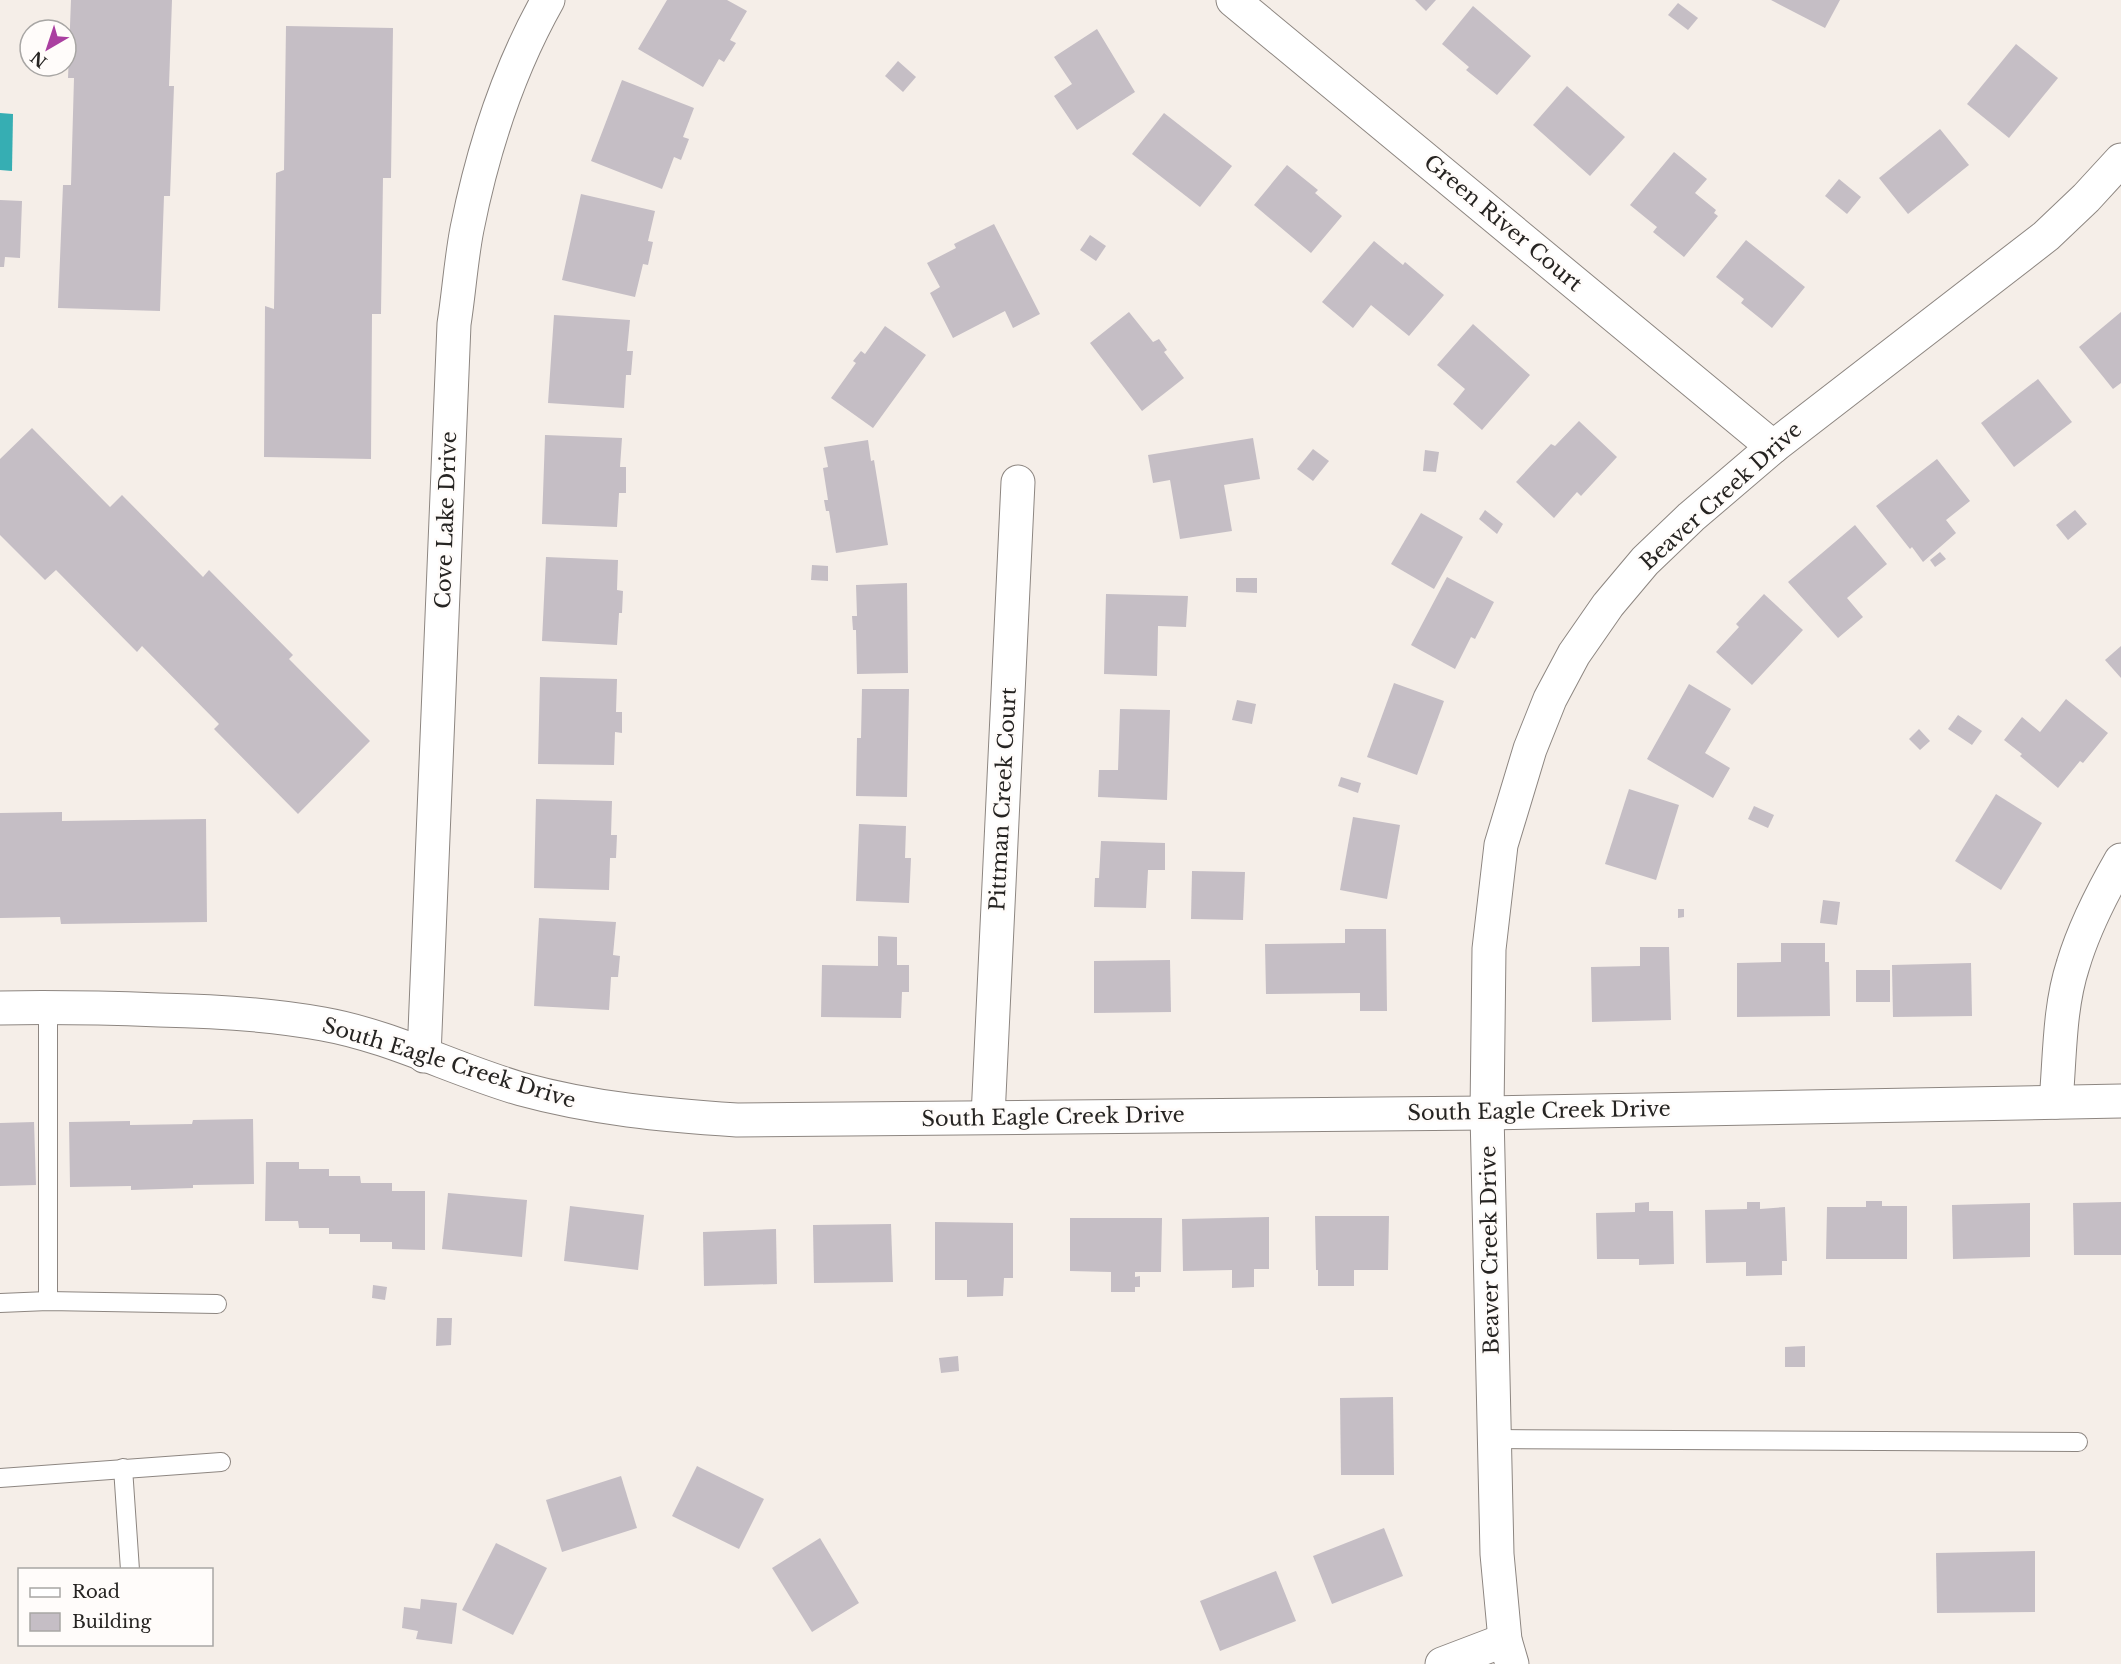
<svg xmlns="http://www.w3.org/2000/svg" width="2121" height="1664" font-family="'Libre Baskerville',serif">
<rect width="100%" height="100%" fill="#f5eee8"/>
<polygon fill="#36aeb3" points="0,113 13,114 12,171 0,170"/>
<g fill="#c5bec5">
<polygon points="71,0 172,0 169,86 174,86 170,196 164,196 160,311 58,308 63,185 71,185 74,78 68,78"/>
<polygon points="667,0 727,0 747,11 730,40 736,43 724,62 719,59 703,87 638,49"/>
<polygon points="1415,0 1436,0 1426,11"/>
<polygon points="1771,0 1840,0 1825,28"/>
<polygon points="1678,3 1698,18 1688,30 1668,15"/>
<polygon points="1473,6 1531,56 1497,95 1466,70 1469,67 1442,44"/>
<polygon points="286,26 393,28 391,178 383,178 381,314 372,314 371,459 264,457 265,306 274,309 276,173 284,170"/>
<polygon points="1097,29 1135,92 1077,130 1054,96 1072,84 1054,57"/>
<polygon points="2016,44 2058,78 2009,138 1967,104"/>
<polygon points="898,61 916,77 903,92 885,76"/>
<polygon points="622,80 694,108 683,137 689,139 681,160 674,157 662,189 591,161"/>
<polygon points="1567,86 1625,137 1590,176 1533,125"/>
<polygon points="1164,113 1232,166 1200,207 1132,154"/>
<polygon points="1940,129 1969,165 1908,214 1879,178"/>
<polygon points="1674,152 1707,179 1695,193 1716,210 1714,213 1718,216 1684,257 1653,232 1657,227 1630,205"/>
<polygon points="1287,165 1318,190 1315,193 1342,216 1311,253 1254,205"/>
<polygon points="1839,179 1861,197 1847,214 1825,196"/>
<polygon points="581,194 655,211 648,241 653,242 648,265 643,264 635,297 562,280"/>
<polygon points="0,200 22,201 20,258 5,257 4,267 0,267"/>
<polygon points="994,224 1040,314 1013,328 1005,311 953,338 930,293 940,287 927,263 956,248 954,244"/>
<polygon points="1090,235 1106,246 1096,261 1080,250"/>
<polygon points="1746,240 1805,287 1772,328 1741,303 1744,299 1716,277"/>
<polygon points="1374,241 1403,265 1405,262 1444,295 1409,336 1371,305 1353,328 1322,302"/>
<polygon points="1129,312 1153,342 1159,339 1167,350 1164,352 1184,378 1142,411 1090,343"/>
<polygon points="2121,312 2121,383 2113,389 2079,347"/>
<polygon points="554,315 630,320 627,351 633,351 631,375 626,375 624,408 548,403"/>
<polygon points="1473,324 1530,375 1482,430 1453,404 1465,389 1437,365"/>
<polygon points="885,326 926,355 873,428 831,398 856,363 853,361 861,351 865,354"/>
<polygon points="2038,379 2072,422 2014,467 1981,423"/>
<polygon points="1579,421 1617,457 1581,496 1577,492 1554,518 1516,482 1551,444 1555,446"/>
<polygon points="32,428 110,507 122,495 203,577 209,570 293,655 289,659 370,741 298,814 214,729 219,724 142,646 137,652 56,570 45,580 0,535 0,459"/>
<polygon points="545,435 622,438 620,467 626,467 626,493 619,493 617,527 542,524"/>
<polygon points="1253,438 1260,479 1224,485 1232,531 1180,539 1170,480 1153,483 1148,455"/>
<polygon points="868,440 871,461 874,460 888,545 836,553 829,511 826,511 824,500 828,500 823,468 828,467 824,447"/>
<polygon points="1313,449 1329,461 1313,481 1297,469"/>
<polygon points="1425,450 1439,452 1436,472 1423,471"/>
<polygon points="1937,459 1970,501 1946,520 1956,533 1923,562 1912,547 1910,549 1876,506"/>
<polygon points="1485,510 1503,524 1497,534 1479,519"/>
<polygon points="2075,510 2087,524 2068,540 2056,525"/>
<polygon points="1421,513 1463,537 1434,589 1391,564"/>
<polygon points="1855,525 1887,564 1847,598 1863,617 1838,638 1788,582"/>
<polygon points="1940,552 1946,559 1935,567 1930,560"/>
<polygon points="546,557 618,560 617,590 623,591 622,613 619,613 617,645 542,641"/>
<polygon points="812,565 828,566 828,581 811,580"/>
<polygon points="1447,577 1494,602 1475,639 1471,637 1455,669 1411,645"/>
<polygon points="1236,578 1257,578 1257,593 1236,592"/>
<polygon points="907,583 908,673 857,674 856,630 853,630 852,616 857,616 856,585"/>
<polygon points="1106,594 1188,596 1186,627 1158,626 1157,676 1104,674"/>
<polygon points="1764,594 1803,630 1752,685 1716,652 1739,627 1736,624"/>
<polygon points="2121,646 2121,678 2105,660"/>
<polygon points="540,677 617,679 616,712 622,712 622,733 615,732 614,765 538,764"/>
<polygon points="1394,683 1444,701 1417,775 1367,757"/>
<polygon points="1689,684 1731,709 1705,753 1730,768 1713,798 1647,759"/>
<polygon points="862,689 909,689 907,797 856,796 857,738 861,738"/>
<polygon points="2066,699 2108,733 2083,763 2080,761 2058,788 2020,756 2022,754 2004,740 2022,717 2040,732"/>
<polygon points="1237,700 1256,704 1252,724 1232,720"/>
<polygon points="1120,709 1170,710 1167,800 1098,797 1099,770 1118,770"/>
<polygon points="1958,715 1982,731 1972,745 1948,729"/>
<polygon points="1919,729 1930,741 1920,750 1909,739"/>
<polygon points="1341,777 1361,783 1358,793 1338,786"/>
<polygon points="1629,789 1679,805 1656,880 1605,864"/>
<polygon points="1996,794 2042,823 2001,890 1955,861"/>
<polygon points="536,799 612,801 611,835 617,835 616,858 610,858 609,890 534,888"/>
<polygon points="1754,806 1774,815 1768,828 1748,819"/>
<polygon points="62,812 62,821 206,819 207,922 61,924 60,917 0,918 0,813"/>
<polygon points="1353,817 1400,825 1387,899 1340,890"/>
<polygon points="859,824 906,826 905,858 911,858 909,903 856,901"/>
<polygon points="1101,841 1165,843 1165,870 1148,870 1146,908 1094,907 1095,878 1099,878"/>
<polygon points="1192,871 1245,872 1243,920 1191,919"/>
<polygon points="1823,900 1840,902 1837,925 1820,923"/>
<polygon points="1678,909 1684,909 1684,917 1678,918"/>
<polygon points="539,918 616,922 613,955 620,956 618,977 611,977 609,1010 534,1006"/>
<polygon points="1345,929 1386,929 1387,1011 1360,1011 1360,993 1266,994 1265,944 1345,943"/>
<polygon points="878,936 897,937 897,965 909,965 909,992 902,992 901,1018 821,1017 822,965 878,966"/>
<polygon points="1781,943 1825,943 1825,962 1829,962 1830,1016 1737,1017 1737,963 1781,962"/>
<polygon points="1640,947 1669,947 1671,1020 1592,1022 1591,967 1640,966"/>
<polygon points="1170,960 1171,1012 1094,1013 1094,961"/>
<polygon points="1971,963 1972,1016 1893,1017 1892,965"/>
<rect x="1856" y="970" width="34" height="32"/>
<polygon points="253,1119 254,1184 193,1185 193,1188 131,1190 131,1186 70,1187 69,1122 130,1121 130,1125 192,1124 193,1120"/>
<polygon points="34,1122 36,1185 0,1186 0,1123"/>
<polygon points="266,1162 299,1162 299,1169 329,1169 329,1176 360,1176 361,1183 392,1183 392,1191 425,1191 425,1250 392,1249 392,1242 360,1242 360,1234 329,1234 329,1228 299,1228 298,1221 265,1221"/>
<polygon points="448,1193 527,1200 522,1257 442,1249"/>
<polygon points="1866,1201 1882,1201 1882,1206 1907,1206 1907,1259 1826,1259 1827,1207 1866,1207"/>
<polygon points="1649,1202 1649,1211 1673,1211 1674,1264 1639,1265 1639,1259 1597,1259 1596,1213 1635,1212 1635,1203"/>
<polygon points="1747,1202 1760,1202 1760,1209 1785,1207 1787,1261 1782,1261 1782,1275 1746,1276 1746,1262 1706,1263 1705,1210 1747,1209"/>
<polygon points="2121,1202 2121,1255 2074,1255 2073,1203"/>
<polygon points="2030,1203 2030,1257 1953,1259 1952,1205"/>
<polygon points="570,1206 644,1215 638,1270 564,1261"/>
<polygon points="1315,1216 1389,1216 1388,1270 1354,1270 1354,1286 1318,1286 1318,1270 1316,1270"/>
<polygon points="1269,1217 1269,1269 1254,1269 1254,1287 1232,1288 1232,1270 1183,1271 1182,1219"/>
<polygon points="1070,1218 1162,1218 1161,1272 1135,1272 1135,1277 1140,1276 1140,1287 1135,1287 1135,1292 1111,1292 1111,1272 1070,1271"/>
<polygon points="935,1222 1013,1223 1013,1278 1004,1278 1003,1296 967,1297 967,1280 935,1280"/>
<polygon points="891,1224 893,1282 814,1283 813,1225"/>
<polygon points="776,1229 777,1284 704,1286 703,1232"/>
<polygon points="373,1285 387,1287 385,1300 372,1298"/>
<polygon points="437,1318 452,1318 451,1345 436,1346"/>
<polygon points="1805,1346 1805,1367 1785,1367 1785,1347"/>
<polygon points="958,1356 959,1371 941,1373 939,1358"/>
<polygon points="1393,1397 1394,1475 1341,1475 1340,1398"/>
<polygon points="697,1466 764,1499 739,1549 672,1516"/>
<polygon points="621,1476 637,1528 562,1552 546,1500"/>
<polygon points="1384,1528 1403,1576 1332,1604 1313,1556"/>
<polygon points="820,1538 859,1603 812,1632 772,1568"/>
<polygon points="496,1543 547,1568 513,1635 462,1610"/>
<polygon points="2035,1551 2035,1612 1937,1613 1936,1553"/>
<polygon points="1276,1571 1296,1621 1220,1651 1200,1601"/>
<polygon points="421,1599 457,1603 452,1644 416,1639 418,1631 402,1628 404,1607 420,1609"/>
</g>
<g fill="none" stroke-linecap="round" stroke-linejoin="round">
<defs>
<g id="lane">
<polyline points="48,1301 48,1007"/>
<polyline points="0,1303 48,1301 217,1304"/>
<polyline points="1493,1439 2078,1442"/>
<polyline points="123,1468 130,1570"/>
<polyline points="0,1478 221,1462"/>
</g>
<g id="street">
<polyline points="1233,0 1773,447"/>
<path d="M0,1008C53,1007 106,1008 159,1010C214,1011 269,1014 323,1024C391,1036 455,1070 521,1089C594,1109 663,1115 737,1120L1487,1113L2121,1101"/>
<path d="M424,1056L454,324C459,292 461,260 467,229C483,149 508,71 548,0"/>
<path d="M2056,1102C2060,1056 2059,1008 2073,965C2084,928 2102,893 2121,860"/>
<polyline points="988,1117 1018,482"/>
<polyline points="1442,1664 1505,1640"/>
<polyline points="1512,1664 1505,1640 1497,1554 1487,1113 1489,949 1501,845 1530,749 1550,699 1574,654 1608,605 1645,561 1691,517 1773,447 2046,236 2086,198 2121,160"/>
</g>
</defs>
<use href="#lane" stroke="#8d8681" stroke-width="20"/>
<use href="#street" stroke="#8d8681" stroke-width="35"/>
<use href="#lane" stroke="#fff" stroke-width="18"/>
<use href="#street" stroke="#fff" stroke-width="33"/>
</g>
<g text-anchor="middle" stroke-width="5" stroke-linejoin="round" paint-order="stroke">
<g font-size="21" fill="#262422" stroke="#fffcfa">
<text transform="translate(1503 223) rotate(40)" y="7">Green River Court</text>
<text transform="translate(1721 496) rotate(-42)" y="7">Beaver Creek Drive</text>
<text transform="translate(446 520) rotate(-88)" y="7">Cove Lake Drive</text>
<text transform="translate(1003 799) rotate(-87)" y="7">Pittman Creek Court</text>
<text transform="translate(449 1063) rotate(17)" y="7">South Eagle Creek Drive</text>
<text transform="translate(1539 1111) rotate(-1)" y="7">South Eagle Creek Drive</text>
<text transform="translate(1053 1117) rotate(-1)" y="7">South Eagle Creek Drive</text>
<text transform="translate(1490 1250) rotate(-91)" y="7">Beaver Creek Drive</text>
</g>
</g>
<rect x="18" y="1568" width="195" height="78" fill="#fffcfa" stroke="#a8a6a4" stroke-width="1.5"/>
<rect x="30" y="1588" width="30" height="9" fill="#ffffff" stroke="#a8a6a4" stroke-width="1.5"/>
<text x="72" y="1598" font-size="18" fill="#262422">Road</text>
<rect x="30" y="1613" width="30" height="18" fill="#c5bec5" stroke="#a8a6a4" stroke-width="1.5"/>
<text x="72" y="1628" font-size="18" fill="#262422">Building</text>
<g transform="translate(48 48) rotate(219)"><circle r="28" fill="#fffcfa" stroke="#a8a6a4" stroke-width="1.5"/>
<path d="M0-4.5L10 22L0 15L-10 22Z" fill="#aa3fa0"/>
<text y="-9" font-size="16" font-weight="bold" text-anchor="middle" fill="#262422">N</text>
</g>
</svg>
